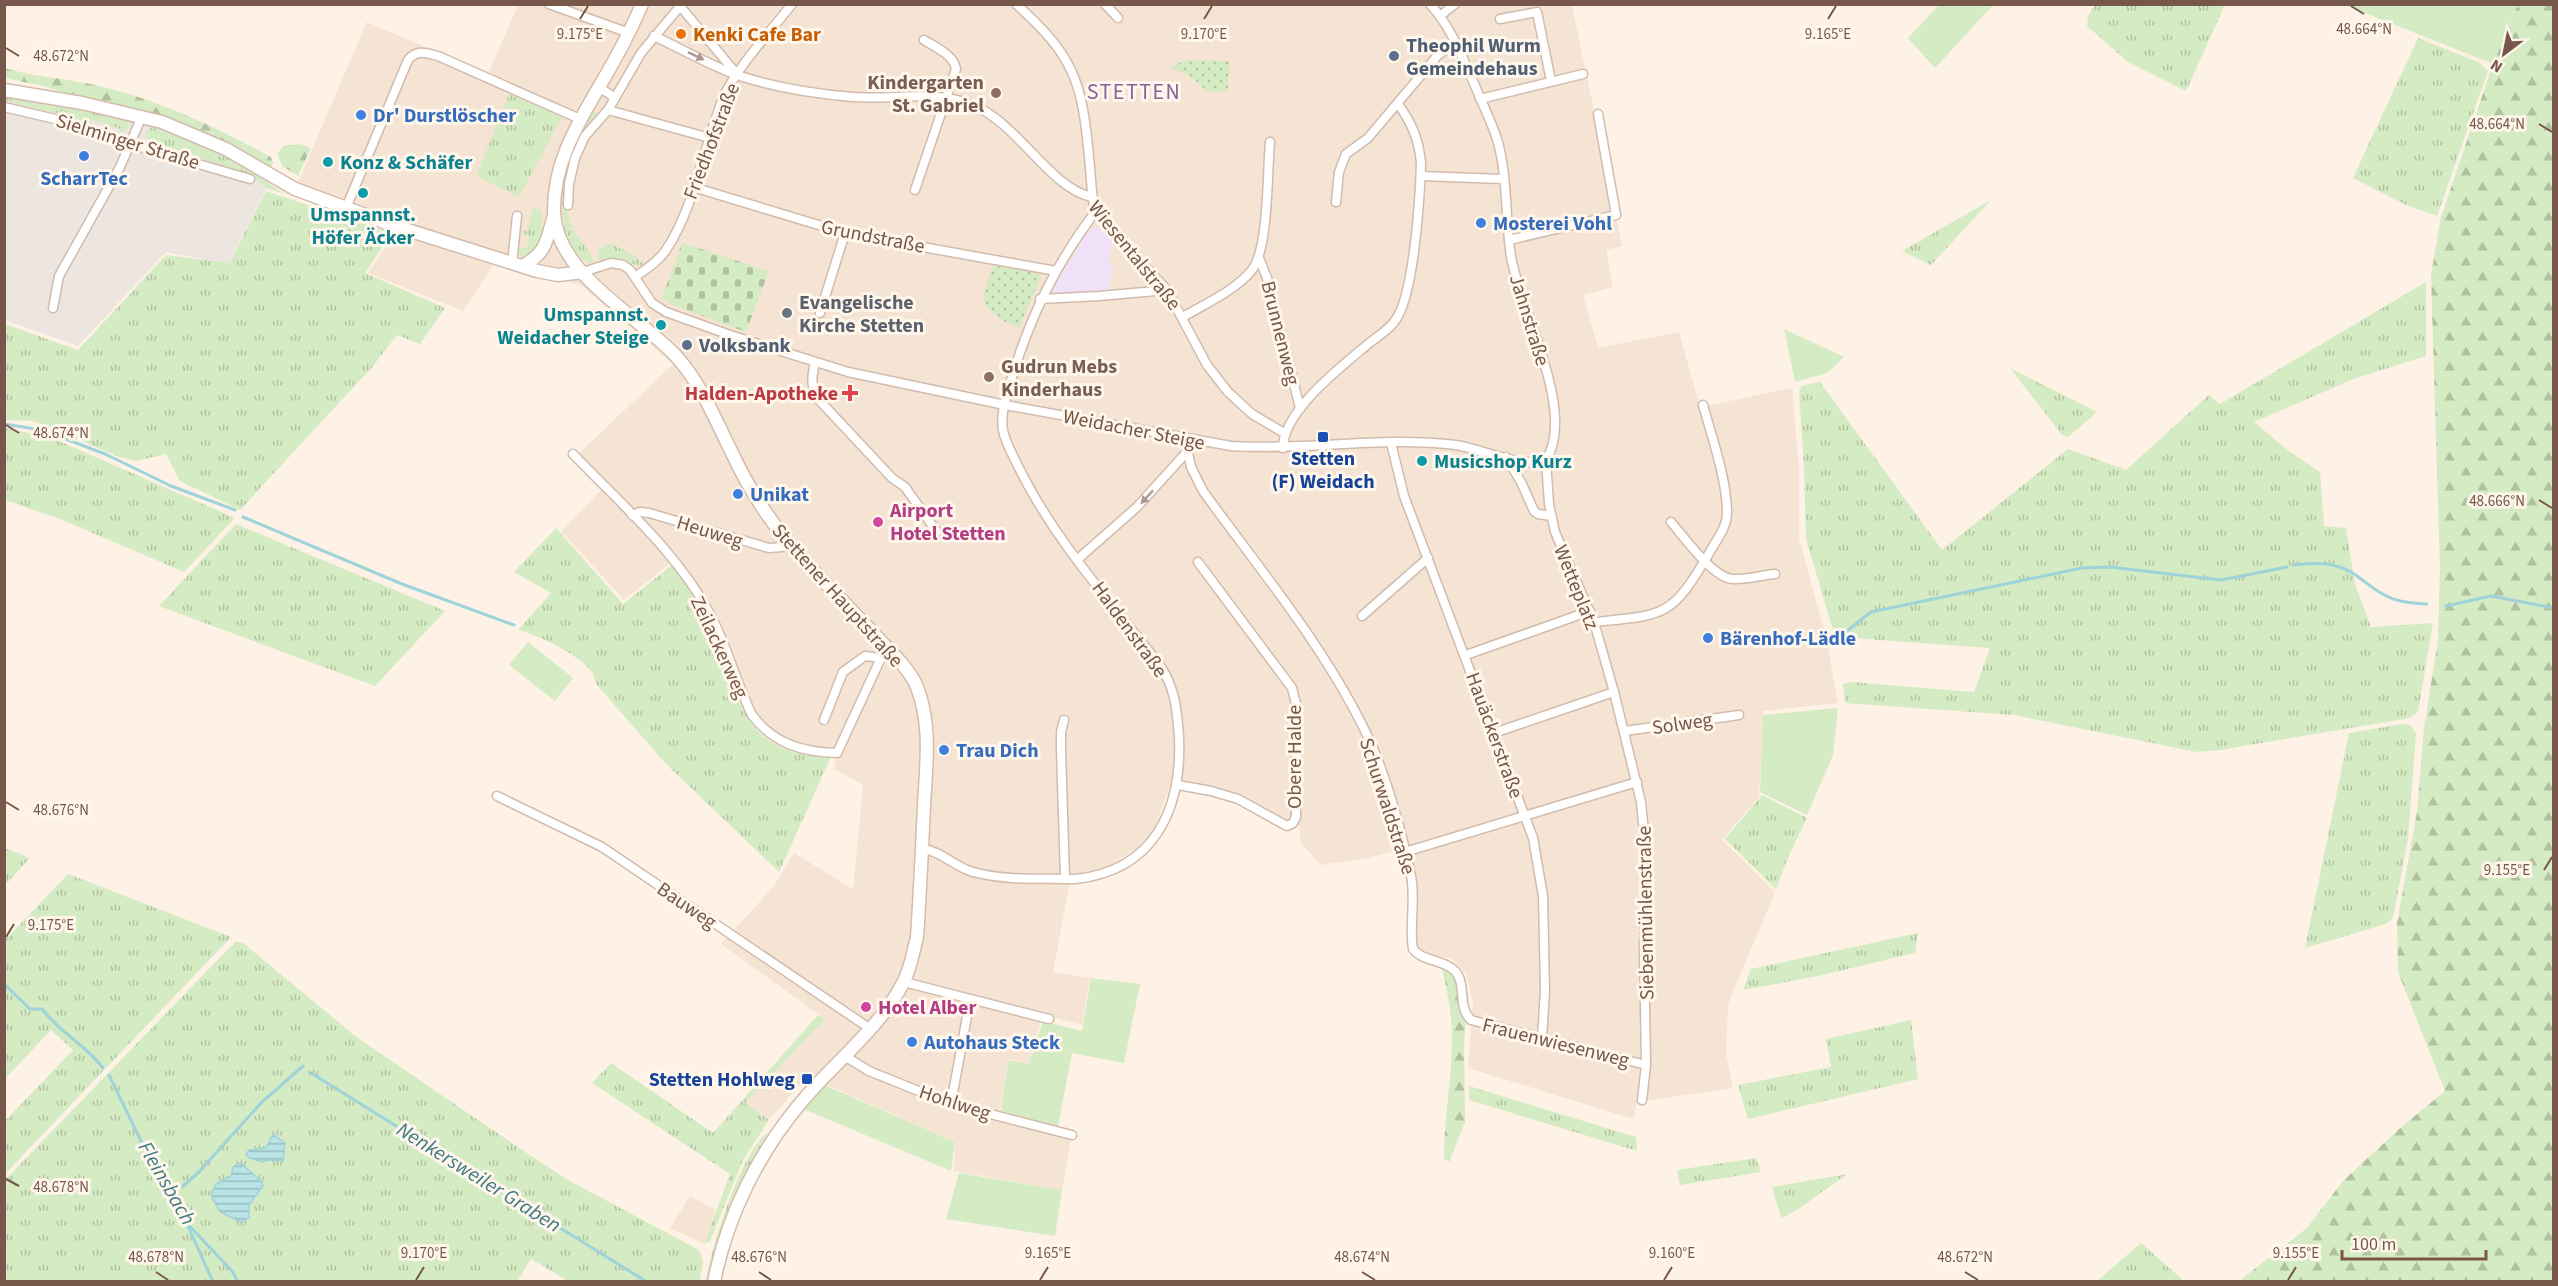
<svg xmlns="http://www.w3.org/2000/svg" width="2558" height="1286" font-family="'Source Sans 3',sans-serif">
<defs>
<pattern id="grass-tufts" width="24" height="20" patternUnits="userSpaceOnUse" patternTransform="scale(1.5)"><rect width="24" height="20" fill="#d5ebc3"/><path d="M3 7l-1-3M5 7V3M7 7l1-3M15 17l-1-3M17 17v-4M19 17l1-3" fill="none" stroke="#b2c1a0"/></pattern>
<pattern id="forest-firs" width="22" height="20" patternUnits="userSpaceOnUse" patternTransform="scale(1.5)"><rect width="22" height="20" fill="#d5ebc3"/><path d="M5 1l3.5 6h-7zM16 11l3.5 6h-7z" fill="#b2c1a0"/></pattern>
<pattern id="cemetery-stones" width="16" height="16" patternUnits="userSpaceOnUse" patternTransform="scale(1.5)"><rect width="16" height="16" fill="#d5ebc3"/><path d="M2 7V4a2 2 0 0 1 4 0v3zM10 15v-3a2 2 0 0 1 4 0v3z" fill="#b2c1a0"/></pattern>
<pattern id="park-dots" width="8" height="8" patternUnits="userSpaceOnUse" patternTransform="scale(1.5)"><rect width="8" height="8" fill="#d5ebc3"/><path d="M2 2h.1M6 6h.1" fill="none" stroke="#b2c1a0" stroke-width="1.8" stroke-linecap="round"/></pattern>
<pattern id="water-rules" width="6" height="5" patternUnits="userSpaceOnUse" patternTransform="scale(1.5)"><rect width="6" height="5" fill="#b8e3e7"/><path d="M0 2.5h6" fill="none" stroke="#9abbbd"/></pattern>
</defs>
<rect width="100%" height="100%" fill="#fdf2e5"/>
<g fill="#f5e4d3">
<polygon points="1430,4 1434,8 1439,4 1572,5 1622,246 1606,250 1613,287 1583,295 1598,348 1679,332 1700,407 1792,388 1799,467 1799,539 1826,637 1838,703 1763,711 1759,797 1722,840 1775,892 1728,1004 1726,1054 1733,1088 1637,1102 1633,1119 1468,1068 1473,1002 1466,973 1452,959 1422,954 1416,946 1417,897 1406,848 1363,859 1320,865 1301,842 1299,825 1280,821 1261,809 1191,784 1172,780 1155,828 1136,849 1106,867 1080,874 1069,886 1053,972 1090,978 1082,1025 1043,1015 1029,1064 1008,1059 1000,1112 1110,1146 1072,1135 1062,1190 954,1171 955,1142 807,1076 769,1120 745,1103 825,1019 721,944 774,886 794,853 853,889 863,785 834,769 837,753 807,751 760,726 719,635 673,561 624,600 561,531 602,489 573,459 673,364 582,286 499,257 463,311 368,273 399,226 295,189 367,22 488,74 518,5"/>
<polygon points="690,1196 716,1210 704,1244 670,1228"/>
</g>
<polygon fill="#ede5df" points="5,90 142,116 272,177 228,264 166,252 78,346 5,320"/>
<polygon fill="#f0e1f9" points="1096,227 1103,229 1113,239 1108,264 1113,266 1108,292 1055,293 1052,291 1088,231"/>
<g fill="url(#grass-tufts)" fill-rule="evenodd">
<polygon points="2095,5 2095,4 2225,5 2186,91 2128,62 2087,26 2088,16"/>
<polygon points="2418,38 2478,62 2488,71 2437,216 2406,205 2353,178"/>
<polygon points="509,94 562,117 519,197 476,176"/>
<polygon points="5,95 119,118 127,121 130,125 121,134 120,129 91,119 91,126 68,116 5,101"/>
<path d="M591,110L600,115L591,124C581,151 558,195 570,222C576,237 588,247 594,262L590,263C560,254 557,189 565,165C571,146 583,127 591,110Z"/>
<polygon points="152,127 200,144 234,161 285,194 268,189 247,173 153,143 147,138 145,133"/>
<polygon points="266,191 392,233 365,273 445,308 420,344 397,335 374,365 240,510 180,481 166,454 136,461 117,456 33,421 5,420 5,324 78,350 166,255 229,263"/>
<polygon points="1991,200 1931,265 1902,251"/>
<path d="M533,208L541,210C542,227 544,257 520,256L518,247L527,248L528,235L522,234L523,231H527Z"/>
<path d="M609,243L634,255L645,265C627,267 620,252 599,260L597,251Z"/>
<polygon points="2426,282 2426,356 2356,378 2254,422 2289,451 2320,472 2324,526 2346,528 2355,584 2371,627 2433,623 2418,712 2410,718 2219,750 2197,752 2014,715 1845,703 1843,684 1851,682 1974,692 1990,648 1853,638 1838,647 1806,539 1804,468 1799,391 1802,386 1820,382 1942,550 2068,449 2126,470 2209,395 2220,404"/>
<polygon points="2010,368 2097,412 2068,437 2062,435"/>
<polygon points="5,428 52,438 235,518 184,572 60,519 5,500"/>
<polygon points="236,524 445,611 375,686 159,606"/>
<path d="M556,528L623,604L672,565C682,580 695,595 702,611C715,640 738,712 759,732C780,752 804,756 831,757L779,872L667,765L597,685C595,681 594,675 592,672C580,655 538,635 518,630L551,593L514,572Z"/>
<polygon points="2402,724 2410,725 2416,733 2408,839 2393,918 2386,924 2305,948 2349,733"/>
<polygon points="1762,795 1807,818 1790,853 1776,889 1725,839"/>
<polygon points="5,848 30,858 5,885"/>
<polygon points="68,874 231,937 5,1174 5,1121 73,1050 51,1030 5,1079 5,940"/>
<polygon points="1918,933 1915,953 1813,977 1743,990 1751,969"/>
<path d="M235,942H242L355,1036L522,1150L568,1180L699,1250L703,1261L700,1281H568L531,1259L517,1282L5,1281L4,1181ZM243,1165L263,1186L249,1205V1218L241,1222L217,1208L216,1184L231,1176L233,1167Z"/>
<polygon points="818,1015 825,1019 745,1103 769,1120 743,1160 710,1241 704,1244 730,1174 592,1083 611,1063 713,1133"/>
<polygon points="1911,1020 1918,1079 1748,1119 1738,1085 1831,1067 1826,1039"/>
<polygon points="1469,1086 1636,1137 1637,1151 1469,1100"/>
<path d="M768,1133L770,1135L717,1247L708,1281H706C709,1253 744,1145 768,1133Z"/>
<polygon points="1756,1158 1761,1172 1680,1185 1677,1170"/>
<polygon points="1847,1174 1797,1210 1781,1218 1772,1187"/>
<polygon points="2141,1243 2184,1281 2097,1281"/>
</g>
<g fill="url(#forest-firs)">
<polygon points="2521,5 2553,5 2553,1281 2238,1282 2307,1228 2343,1181 2398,1130 2445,1091 2398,972 2397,923 2417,812 2424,728 2438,640 2440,566 2431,275 2441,217 2493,64 2516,8"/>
<path d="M4,68C36,77 68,79 100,86C161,101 216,127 271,157L273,163L269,172L250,159L47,87L5,78Z"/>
<polygon points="300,144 311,148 298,176 282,166 277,154 283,146"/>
<path d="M1442,968L1454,973L1466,1019L1464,1043L1465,1122L1449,1162L1444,1158C1444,1120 1451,1084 1452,1046C1453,1019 1448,994 1442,968Z"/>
</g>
<polygon fill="url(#cemetery-stones)" points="682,243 769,271 746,332 673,305 662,298"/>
<g fill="url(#park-dots)">
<polygon points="1186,60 1229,61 1228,91 1208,92 1194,79 1170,67"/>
<path d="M993,266L1037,273L1041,276L1019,328C1006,323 981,310 984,293C986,284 990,275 993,266Z"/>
</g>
<g fill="#d5ebc3">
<polygon points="1939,5 1993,5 1935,68 1908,38"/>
<polygon points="2345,5 2521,5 2516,8 2493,64"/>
<polygon points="1784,329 1844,357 1827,373 1795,382"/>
<polygon points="528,642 573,678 555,701 509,665"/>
<polygon points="1838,708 1833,755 1807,815 1760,792 1763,715"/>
<polygon points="1091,978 1140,984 1124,1063 1072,1053 1058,1127 1001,1111 1008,1060 1029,1064 1043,1021 1082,1031"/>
<polygon points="822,1084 955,1142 951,1171 801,1108"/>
<polygon points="959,1173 1062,1190 1055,1236 946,1219"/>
</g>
<g fill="url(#water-rules)" stroke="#9ed3da" stroke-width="1.5">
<polygon points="273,1134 285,1143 283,1161 268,1160 263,1162 249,1158 246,1154 249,1150 266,1148"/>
<polygon points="238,1163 243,1165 262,1182 263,1186 249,1205 249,1218 241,1222 220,1212 212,1197 212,1192 216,1184 231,1176 233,1167"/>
</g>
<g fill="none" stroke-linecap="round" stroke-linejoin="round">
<g stroke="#9ed3da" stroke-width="3">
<polyline points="4,424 42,430 105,454 171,486 235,510"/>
<polyline points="243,517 402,584 514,625"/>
<path d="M2293,565C2307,564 2322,562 2336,566C2354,570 2365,584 2381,593C2395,602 2410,603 2427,604"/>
<polyline points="2446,606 2491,596 2554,608"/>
<polyline points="1838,638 1871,612 2082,568 2110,567 2221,580 2287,567"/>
<path d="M4,984L30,1009H42C59,1032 86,1045 103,1068"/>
<polyline points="311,1073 647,1282"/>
<polyline points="109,1075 142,1143 150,1151 183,1219 232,1271 238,1282"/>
<polyline points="182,1187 198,1173 261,1103 303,1066"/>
<polyline points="188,1226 213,1282"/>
</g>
<defs>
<g id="street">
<polyline points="549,4 629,33"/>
<path d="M1016,4C1074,56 1082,81 1089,157C1091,175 1091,193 1095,212L1167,290L1207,365L1228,392L1252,414L1284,433"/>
<polyline points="1105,4 1118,18"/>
<path d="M1430,4C1452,28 1463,59 1476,88C1483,105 1491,121 1497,139C1508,176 1505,218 1511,257C1520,308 1577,412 1546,460"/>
<polyline points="680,6 735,72"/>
<polyline points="1440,16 1455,4"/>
<polyline points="1500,19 1537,12 1551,81"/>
<path d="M654,36C682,49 709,65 737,75C773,87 816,94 853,97C894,100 936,89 975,106C1019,125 1051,189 1092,197"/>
<polyline points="599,87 615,98"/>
<polyline points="1480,99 1583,74"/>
<polyline points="4,107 55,119 99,135 250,179"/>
<polyline points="608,110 710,138"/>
<polyline points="1421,176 1502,179"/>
<polyline points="693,187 845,233 1056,271"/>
<path d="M915,190L956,69C954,55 935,47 924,40"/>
<polyline points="1336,202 1339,172 1346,154 1368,138 1438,55 1456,43"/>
<polyline points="568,205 569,184 575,158 585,136 608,110 641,53 682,4"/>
<path d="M346,208L408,60C417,49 426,53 438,56L580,119"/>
<polyline points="1509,240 1616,215 1598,114"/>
<polyline points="1259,258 1267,278 1300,408"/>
<polyline points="512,263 517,216"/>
<path d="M583,272L611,263L623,265L630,270L652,303L666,312L730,335L848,372L1005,405L1231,446C1306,451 1381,436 1456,445C1482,449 1523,469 1546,460"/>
<path d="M635,277C646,269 658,262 666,250C695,207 704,144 724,96C737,67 772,30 792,4"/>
<polyline points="1040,299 1099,296 1167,290"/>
<polyline points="53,308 59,276 120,167 142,116"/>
<polyline points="820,313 845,233"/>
<path d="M1183,317C1205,304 1236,290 1252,270C1269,247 1267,173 1270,142"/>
<path d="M815,363C811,379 811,387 819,400L892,478L905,487L937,532"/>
<path d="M1185,439L1191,467L1203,491C1260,570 1326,648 1368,737C1388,780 1401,830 1411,876C1416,900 1409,925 1413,949C1423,962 1443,959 1455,971C1467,984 1457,1007 1471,1020L1646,1065"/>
<polyline points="1391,443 1404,496 1533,838 1543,896 1545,991 1542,1038"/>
<path d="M1283,448C1283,411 1341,367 1368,344C1378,336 1392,328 1398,316C1414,288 1420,198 1421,163C1419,140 1412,123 1398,104"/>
<path d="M573,454C621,504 677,552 710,614C727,646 736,682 752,715C774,744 802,752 837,753L881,658L890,650"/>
<polyline points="1506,457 1521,482 1534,511 1538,514 1551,516"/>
<polyline points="1546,460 1549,504 1555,532 1594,622 1614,692 1641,802 1648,872 1644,945 1646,1065 1642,1100"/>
<polyline points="632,515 640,512 649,513 769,548 782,547 788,542"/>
<path d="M1671,522C1684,537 1713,578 1733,579C1746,580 1762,575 1775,574"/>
<polyline points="1078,559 1137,507 1186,453"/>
<polyline points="1362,616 1428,558"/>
<path d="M1594,622C1664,615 1671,618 1708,555C1715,542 1727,528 1727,513C1727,480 1712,437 1703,405"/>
<polyline points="1466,655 1590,611"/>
<polyline points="824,720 843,672 865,656 881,658"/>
<polyline points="1064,720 1061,732 1061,750 1065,878"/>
<polyline points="1625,731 1739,715"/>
<polyline points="1494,733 1614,692"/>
<polyline points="1178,785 1211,791 1238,799 1287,826 1293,823 1296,817 1296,704 1292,688 1198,562"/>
<polyline points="497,796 602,847 869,1028"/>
<path d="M922,849C942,851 954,867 973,872C1006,881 1042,878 1076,879C1155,870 1182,809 1179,737C1177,709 1175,687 1159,664C1109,600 1052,537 1017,464C1012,453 1005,442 1003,430C1000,414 1007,393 1012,377C1031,315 1056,264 1095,212"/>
<polyline points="1405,852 1637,782"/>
<polyline points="904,982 1049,1019"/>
<polyline points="843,1055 869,1071 951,1104 1072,1135"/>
<polyline points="951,1104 970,1000"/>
</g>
<g id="secondary">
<path d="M642,4C630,33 615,60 599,87C576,127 553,164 554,213C557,274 637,315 675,355C701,383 715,419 732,453C747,485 765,514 787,541C815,574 847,605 876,636C890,651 909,668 917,687C932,726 926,766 924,806C922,850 920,893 917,937C913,952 911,967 904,981C882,1026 836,1061 804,1099C760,1150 727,1215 714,1282"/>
<polyline points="4,90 82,103 162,122 226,149 295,189 395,226 537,271 558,275 583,272"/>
<path d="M523,266C546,252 546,243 553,219"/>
</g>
</defs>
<use href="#street" stroke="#d1bbad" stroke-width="11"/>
<use href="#secondary" stroke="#d4bbab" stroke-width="15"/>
<use href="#street" stroke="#fff" stroke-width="8"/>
<use href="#secondary" stroke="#fff" stroke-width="12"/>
</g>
<defs><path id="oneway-solid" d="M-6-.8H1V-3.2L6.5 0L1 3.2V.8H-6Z" transform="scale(1.5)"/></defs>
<g fill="#ad9a92">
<use href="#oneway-solid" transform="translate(696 56) rotate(26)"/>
<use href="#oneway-solid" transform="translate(1147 497) rotate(133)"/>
</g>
<path fill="none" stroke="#775749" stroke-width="2" d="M2351,6L2364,14M580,19L588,6M1204,19L1212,6M1828,19L1836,6M6,48L19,56M2539,124L2552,132M6,425L19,433M2539,500L2552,508M6,802L19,810M2544,870L2552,857M6,937L14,924M6,1179L19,1186M156,1272L168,1280M759,1272L771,1280M1362,1272L1375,1280M1965,1272L1978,1280M416,1280L424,1267M1040,1280L1048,1267M1664,1280L1672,1267M2288,1280L2296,1267"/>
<circle fill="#e8710a" stroke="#fff7ec" stroke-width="2" cx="681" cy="34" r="6"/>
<g fill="#5c6f8a" stroke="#fff7ec" stroke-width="2">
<circle cx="1394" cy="56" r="6"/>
<circle cx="687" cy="345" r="6"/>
</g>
<g fill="#8d6e63" stroke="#fff7ec" stroke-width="2">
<circle cx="996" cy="93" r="6"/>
<circle cx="989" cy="377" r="6"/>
</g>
<g fill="#3f7fe0" stroke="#fff7ec" stroke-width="2">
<circle cx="361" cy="115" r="6"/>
<circle cx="84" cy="156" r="6"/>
<circle cx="1481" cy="223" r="6"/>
<circle cx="738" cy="494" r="6"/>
<circle cx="1708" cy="638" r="6"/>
<circle cx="944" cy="750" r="6"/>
<circle cx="912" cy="1042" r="6"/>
</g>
<g fill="#0f9aa8" stroke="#fff7ec" stroke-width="2">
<circle cx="328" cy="162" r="6"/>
<circle cx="363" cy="193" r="6"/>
<circle cx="661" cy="325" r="6"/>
<circle cx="1422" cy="461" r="6"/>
</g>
<circle fill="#6b7280" stroke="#fff7ec" stroke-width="2" cx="787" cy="313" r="6"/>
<path fill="#e0444e" stroke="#fff7ec" stroke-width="2" d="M847 384h6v6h6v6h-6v6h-6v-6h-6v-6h6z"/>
<g fill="#1a4fb4" stroke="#fff7ec" stroke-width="2">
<rect x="1317" y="431" width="12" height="12" rx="3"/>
<rect x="801" y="1073" width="12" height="12" rx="3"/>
</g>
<g fill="#d1479c" stroke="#fff7ec" stroke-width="2">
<circle cx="878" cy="522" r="6"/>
<circle cx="866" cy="1007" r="6"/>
</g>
<g text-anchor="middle" stroke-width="6" stroke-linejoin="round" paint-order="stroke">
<g font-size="20" font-weight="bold" fill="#c56008" stroke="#fff7ec" text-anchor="start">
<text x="693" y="41">Kenki Cafe Bar</text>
</g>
<g font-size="20" font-weight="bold" fill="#4e5e75" stroke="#fff7ec" text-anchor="start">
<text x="1406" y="52">Theophil Wurm<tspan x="1406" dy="23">Gemeindehaus</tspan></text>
<text x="699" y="352">Volksbank</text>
</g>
<g font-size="20" font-weight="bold" fill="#785e54" stroke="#fff7ec" text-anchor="end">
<text x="984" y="89">Kindergarten<tspan x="984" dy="23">St. Gabriel</tspan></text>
<text x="1001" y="373" text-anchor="start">Gudrun Mebs<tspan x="1001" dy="23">Kinderhaus</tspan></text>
</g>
<g font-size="20" font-weight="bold" fill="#366cbe" stroke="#fff7ec" text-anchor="start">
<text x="373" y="122">Dr' Durstlöscher</text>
<text x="84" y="185" text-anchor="middle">ScharrTec</text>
<text x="1493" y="230">Mosterei Vohl</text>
<text x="750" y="501">Unikat</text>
<text x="1720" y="645">Bärenhof-Lädle</text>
<text x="956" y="757">Trau Dich</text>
<text x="924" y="1049">Autohaus Steck</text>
</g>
<g font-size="20" fill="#775749" stroke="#fff7ec">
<text transform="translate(128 141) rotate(17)" y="7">Sielminger Straße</text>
<text transform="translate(711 141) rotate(-69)" y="7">Friedhofstraße</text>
<text transform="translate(873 236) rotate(11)" y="7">Grundstraße</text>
<text transform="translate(1135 255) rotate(51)" y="7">Wiesentalstraße</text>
<text transform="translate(1530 320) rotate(73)" y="7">Jahnstraße</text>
<text transform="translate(1281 333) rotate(76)" y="7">Brunnenweg</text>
<text transform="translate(1134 429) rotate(11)" y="7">Weidacher Steige</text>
<text transform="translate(710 531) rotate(17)" y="7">Heuweg</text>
<text transform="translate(1577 587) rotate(68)" y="7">Wetteplatz</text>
<text transform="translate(838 595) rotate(48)" y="7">Stettener Hauptstraße</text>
<text transform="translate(1130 629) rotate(54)" y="7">Haldenstraße</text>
<text transform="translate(720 647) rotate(65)" y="7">Zeilackerweg</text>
<text transform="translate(1682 723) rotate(-8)" y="7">Solweg</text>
<text transform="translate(1495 735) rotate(70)" y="7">Hauäckerstraße</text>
<text transform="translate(1294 757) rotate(-90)" y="7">Obere Halde</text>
<text transform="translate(1388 806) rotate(72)" y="7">Schurwaldstraße</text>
<text transform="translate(687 905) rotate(34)" y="7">Bauweg</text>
<text transform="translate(1645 913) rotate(-91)" y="7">Siebenmühlenstraße</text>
<text transform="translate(1556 1042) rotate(14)" y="7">Frauenwiesenweg</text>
<text transform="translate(955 1102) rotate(18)" y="7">Hohlweg</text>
</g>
<g font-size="20" font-weight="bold" fill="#0d838f" stroke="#fff7ec" text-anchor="start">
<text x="340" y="169">Konz &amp; Schäfer</text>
<text x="363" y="221" text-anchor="middle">Umspannst.<tspan x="363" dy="23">Höfer Äcker</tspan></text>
<text x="649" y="321" text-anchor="end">Umspannst.<tspan x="649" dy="23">Weidacher Steige</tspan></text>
<text x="1434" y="468">Musicshop Kurz</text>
</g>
<g font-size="20" font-weight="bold" fill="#5b616d" stroke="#fff7ec" text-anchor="start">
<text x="799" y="309">Evangelische<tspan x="799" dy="23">Kirche Stetten</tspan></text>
</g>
<g font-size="20" font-weight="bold" fill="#be3a42" stroke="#fff7ec" text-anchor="end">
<text x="838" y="400">Halden-Apotheke</text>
</g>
<g font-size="20" font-weight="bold" fill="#164399" stroke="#fff7ec">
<text x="1323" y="465">Stetten<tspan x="1323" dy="23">(F) Weidach</tspan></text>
<text x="795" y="1086" text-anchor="end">Stetten Hohlweg</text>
</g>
<g font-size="20" font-weight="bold" fill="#b23c85" stroke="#fff7ec" text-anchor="start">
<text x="890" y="517">Airport<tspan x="890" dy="23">Hotel Stetten</tspan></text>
<text x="878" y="1014">Hotel Alber</text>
</g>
<g font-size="21" font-style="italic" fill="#3f7b84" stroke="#fff7ec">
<text transform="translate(479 1177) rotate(32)" y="7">Nenkersweiler Graben</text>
<text transform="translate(167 1183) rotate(60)" y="7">Fleinsbach</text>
</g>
<g font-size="22" letter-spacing="1.5" fill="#86649b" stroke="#fff7ec">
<text x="1134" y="99">STETTEN</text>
</g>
</g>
<g font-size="15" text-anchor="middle" fill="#775749" stroke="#fff7ec" stroke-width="6" stroke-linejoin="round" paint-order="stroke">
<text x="2364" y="34">48.664°N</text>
<text x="580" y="39">9.175°E</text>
<text x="1204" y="39">9.170°E</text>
<text x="1828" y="39">9.165°E</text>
<text x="61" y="61">48.672°N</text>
<text x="2497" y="129">48.664°N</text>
<text x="61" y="438">48.674°N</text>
<text x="2497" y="506">48.666°N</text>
<text x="61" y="815">48.676°N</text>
<text x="2507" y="875">9.155°E</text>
<text x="51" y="930">9.175°E</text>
<text x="61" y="1192">48.678°N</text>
<text x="424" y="1258">9.170°E</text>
<text x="1048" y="1258">9.165°E</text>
<text x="1672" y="1258">9.160°E</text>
<text x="2296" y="1258">9.155°E</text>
<text x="156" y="1262">48.678°N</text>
<text x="759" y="1262">48.676°N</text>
<text x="1362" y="1262">48.674°N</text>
<text x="1965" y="1262">48.672°N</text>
</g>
<rect width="2558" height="1286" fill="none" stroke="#775749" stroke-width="12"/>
<g transform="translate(2504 54) rotate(212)" stroke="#fff7ec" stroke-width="4.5" paint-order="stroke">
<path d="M0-4.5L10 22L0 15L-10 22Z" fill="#775749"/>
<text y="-9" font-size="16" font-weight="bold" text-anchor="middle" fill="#775749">N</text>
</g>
<path d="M2342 1250v9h144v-9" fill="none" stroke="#775749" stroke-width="3"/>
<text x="2351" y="1250" font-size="18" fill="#775749" stroke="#fff7ec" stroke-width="4.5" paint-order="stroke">100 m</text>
</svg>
